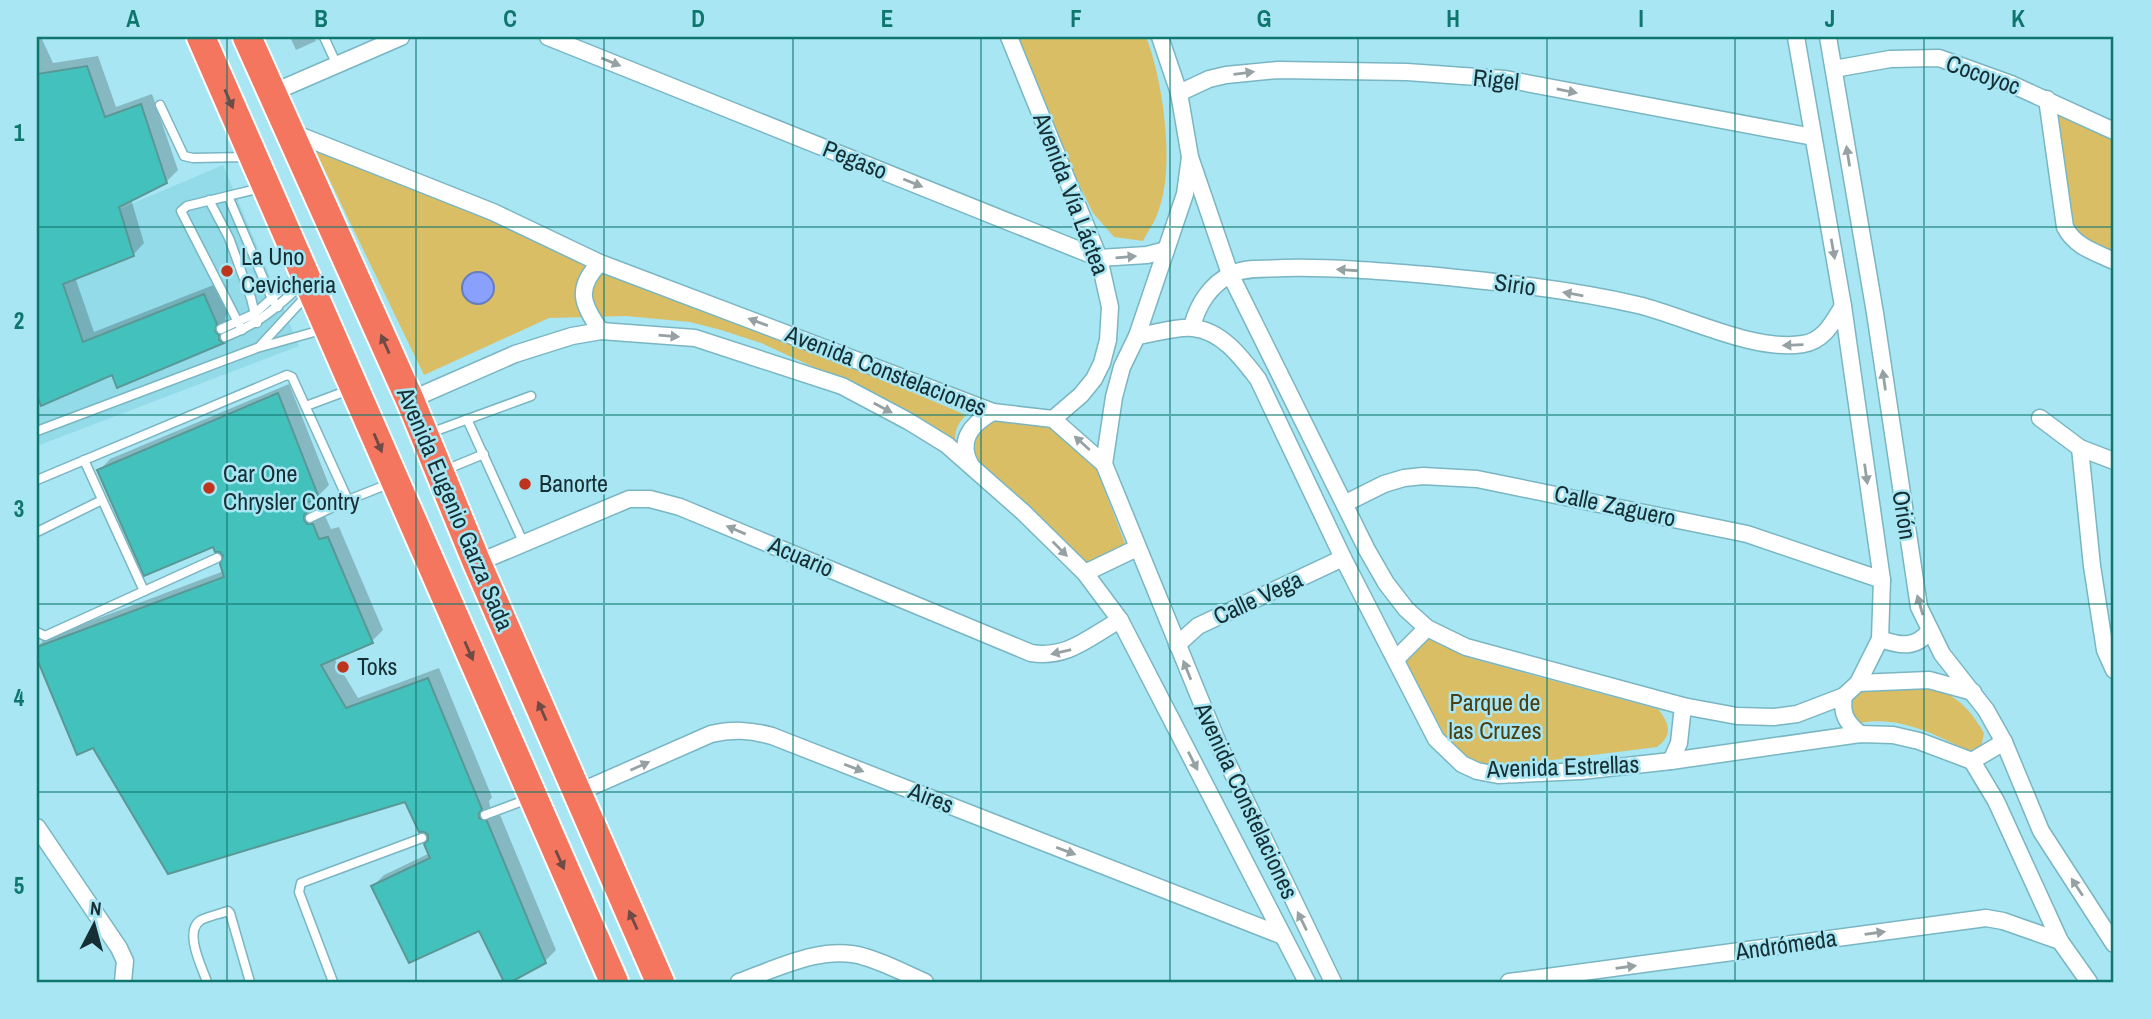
<svg xmlns="http://www.w3.org/2000/svg" width="2151" height="1019" font-family="'Archivo Narrow',sans-serif">
<rect width="100%" height="100%" fill="#a8e6f3"/>
<polygon fill="#93dbe9" points="223,165 299,346 37,446 37,244"/>
<g fill="#dabe65">
<path d="M1016,37H1146C1163,79 1176,170 1158,212C1155,222 1148,231 1143,241L1114,237L1093,213L1067,159Z"/>
<polygon points="2047,99 2114,132 2114,258 2070,238"/>
<path d="M314,148L490,213L966,415C956,425 954,433 956,447L818,369L761,343L721,330L690,322L626,316L549,318L424,375Z"/>
<path d="M992,415L1044,422L1093,460L1126,546L1098,562L1083,564L973,459C968,439 976,426 992,415Z"/>
<path d="M1423,637L1445,641L1470,658L1658,709C1670,724 1673,735 1657,747L1495,767L1476,765L1450,745L1406,663L1408,655Z"/>
<path d="M1921,683C1954,694 1966,703 1984,733L1981,748L1969,751C1936,735 1899,715 1860,723L1850,712V696L1856,689Z"/>
</g>
<circle fill="#89a0fc" stroke="#667ec0" stroke-width="2" cx="478" cy="288" r="16"/>
<g fill="#0003">
<polygon points="37,37 41,37 53,63 98,56 116,107 152,94 178,170 166,182 131,199 144,243 133,255 75,277 94,332 216,284 227,312 225,319 234,331 223,342 118,385 113,373 42,404 37,390"/>
<polygon points="290,37 314,37 316,41 296,50"/>
<polygon points="289,384 329,485 317,497 314,509 318,513 324,514 331,529 339,527 383,630 372,641 334,658 358,698 439,668 492,797 489,801 490,807 498,810 556,950 545,961 508,982 480,929 373,886 384,875 430,853 430,834 406,800 94,746 78,752 37,655 37,647 46,638 224,571 225,556 214,545 99,471 110,459"/>
</g>
<g fill="#43c2bd" stroke="#5a9896" stroke-width="2">
<polygon points="87,66 105,117 141,104 167,183 119,207 134,256 63,284 83,342 204,294 217,324 215,331 219,335 219,340 224,343 117,388 112,375 41,406 37,395 37,74"/>
<polygon points="278,393 319,498 305,503 308,512 304,515 304,520 307,524 313,524 319,539 328,537 373,643 321,665 346,708 428,678 482,809 479,813 479,818 487,821 546,963 511,982 504,982 479,931 409,963 371,886 430,858 424,844 428,840 428,835 424,832 419,832 405,802 168,874 93,748 77,755 37,659 37,647 224,577 220,564 223,556 220,552 215,552 213,547 144,576 97,470"/>
</g>
<g fill="none" stroke-linecap="round" stroke-linejoin="round">
<defs>
<g id="lane">
<polyline points="324,37 336,63"/>
<polyline points="160,105 184,156 193,158 247,157"/>
<polyline points="228,196 272,299 278,307"/>
<polyline points="209,200 229,238 251,298 257,323"/>
<polyline points="221,329 254,314 298,275"/>
<polyline points="242,330 181,211 187,206 261,188"/>
<path d="M225,337C257,325 279,306 304,282"/>
<polyline points="260,346 308,294"/>
<polyline points="306,406 349,390"/>
<polyline points="467,419 524,544"/>
<polyline points="37,431 257,348 325,329"/>
<polyline points="430,433 531,396"/>
<polyline points="84,460 144,591"/>
<polyline points="445,470 484,454"/>
<polyline points="37,480 287,375 292,377 348,500"/>
<polyline points="310,518 348,500 391,483"/>
<polyline points="37,532 102,500"/>
<polyline points="37,632 45,636 217,558"/>
<polyline points="485,815 528,799"/>
<path d="M207,982C202,967 183,931 201,920C209,916 220,914 228,911L230,913L250,982"/>
<polyline points="333,982 299,892 301,883 422,838"/>
</g>
<g id="street">
<polyline points="548,37 1099,258 1147,255 1166,250"/>
<polyline points="1009,37 1099,258 1110,307 1108,340 1102,363 1094,379 1081,395 1053,419"/>
<polyline points="1828,37 1875,313 1919,607 1942,654 1986,710 2004,742 2041,831 2114,944"/>
<polyline points="1834,69 1890,59 1939,58 2011,84 2114,131"/>
<polyline points="274,92 401,37"/>
<polyline points="1179,93 1209,79 1226,75 1278,70 1407,72 1505,79 1813,137"/>
<path d="M2047,99L2065,227C2075,247 2095,252 2114,261"/>
<polyline points="291,132 493,212 600,263 993,412 1053,419 1104,464 1218,743 1333,982"/>
<polyline points="1190,157 1230,274 1367,550 1386,583 1406,609 1427,628 1466,647 1683,706 1737,716 1774,717 1797,714 1844,696 1858,683 1880,639 1882,580 1843,306 1796,37"/>
<path d="M600,263C575,288 582,305 601,331"/>
<path d="M1192,327C1197,306 1210,284 1232,274C1247,267 1268,269 1284,268C1332,267 1380,271 1428,275C1498,282 1569,289 1638,305C1687,317 1754,352 1803,344C1824,341 1833,322 1843,306"/>
<path d="M1137,336C1152,334 1178,326 1193,328C1222,331 1241,357 1258,379L1343,558L1436,739L1462,764L1477,771L1498,775L1581,771L1671,761L1860,734L1893,735L1919,741L1972,761"/>
<polyline points="410,400 515,354 572,336 601,331 695,338 842,386 908,421 947,445 1023,512 1085,573 1120,620 1307,982"/>
<polyline points="2040,418 2080,448 2114,461"/>
<polyline points="2080,448 2092,566 2105,650 2114,670"/>
<polyline points="1104,464 1114,397 1122,367 1137,336 1185,194 1190,157 1179,93 1160,37"/>
<path d="M971,466C957,441 971,424 993,412"/>
<polyline points="1346,503 1384,484 1404,478 1423,476 1477,479 1747,534 1882,580"/>
<path d="M477,563L629,499H650L680,507L1031,653C1068,659 1089,637 1120,620"/>
<polyline points="1085,573 1137,548"/>
<path d="M1880,639C1901,646 1916,649 1930,630"/>
<polyline points="1177,645 1198,626 1343,558"/>
<polyline points="1396,659 1427,628"/>
<polyline points="1858,683 1929,680 1973,692"/>
<path d="M1844,696C1841,714 1846,722 1860,734"/>
<polyline points="1671,761 1679,743 1683,706"/>
<polyline points="1972,761 1996,801 2060,941 2089,982"/>
<polyline points="1972,761 2004,742"/>
<path d="M577,793L711,734C733,729 750,730 772,736L1283,936"/>
<polyline points="37,827 119,948 125,961 123,982"/>
<path d="M739,982C778,968 824,944 865,957C886,963 906,974 925,982"/>
<polyline points="1509,982 1986,918 2003,921 2060,941"/>
</g>
<g id="highway">
<polyline points="201,37 614,982"/>
<polyline points="247,37 410,400 477,563 660,982"/>
</g>
</defs>
<use href="#lane" stroke="#79b6c2" stroke-width="11"/>
<use href="#street" stroke="#79b6c2" stroke-width="19"/>
<use href="#highway" stroke="#fff" stroke-width="32"/>
<use href="#lane" stroke="#fff" stroke-width="8"/>
<use href="#street" stroke="#fff" stroke-width="16"/>
<use href="#highway" stroke="#f4765f" stroke-width="28"/>
</g>
<defs><path id="oneway-solid" d="M-6-.8H1V-3.2L6.5 0L1 3.2V.8H-6Z" transform="scale(1.75)"/></defs>
<g fill="#96a1a4">
<use href="#oneway-solid" transform="translate(611 62) rotate(22)"/>
<use href="#oneway-solid" transform="translate(1244 73) rotate(-7)"/>
<use href="#oneway-solid" transform="translate(1567 91) rotate(11)"/>
<use href="#oneway-solid" transform="translate(1848 156) rotate(-99)"/>
<use href="#oneway-solid" transform="translate(913 183) rotate(22)"/>
<use href="#oneway-solid" transform="translate(1833 249) rotate(80)"/>
<use href="#oneway-solid" transform="translate(1126 257) rotate(-5)"/>
<use href="#oneway-solid" transform="translate(1347 270) rotate(-176)"/>
<use href="#oneway-solid" transform="translate(1573 294) rotate(-170)"/>
<use href="#oneway-solid" transform="translate(758 322) rotate(-160)"/>
<use href="#oneway-solid" transform="translate(669 336) rotate(5)"/>
<use href="#oneway-solid" transform="translate(1793 345) rotate(178)"/>
<use href="#oneway-solid" transform="translate(1884 380) rotate(-98)"/>
<use href="#oneway-solid" transform="translate(883 408) rotate(28)"/>
<use href="#oneway-solid" transform="translate(1082 443) rotate(-138)"/>
<use href="#oneway-solid" transform="translate(1866 474) rotate(82)"/>
<use href="#oneway-solid" transform="translate(736 530) rotate(-157)"/>
<use href="#oneway-solid" transform="translate(1060 549) rotate(45)"/>
<use href="#oneway-solid" transform="translate(1920 605) rotate(-106)"/>
<use href="#oneway-solid" transform="translate(1061 652) rotate(167)"/>
<use href="#oneway-solid" transform="translate(1187 670) rotate(-112)"/>
<use href="#oneway-solid" transform="translate(1193 761) rotate(63)"/>
<use href="#oneway-solid" transform="translate(640 766) rotate(-24)"/>
<use href="#oneway-solid" transform="translate(854 768) rotate(21)"/>
<use href="#oneway-solid" transform="translate(1066 851) rotate(21)"/>
<use href="#oneway-solid" transform="translate(2077 887) rotate(-123)"/>
<use href="#oneway-solid" transform="translate(1302 921) rotate(-116)"/>
<use href="#oneway-solid" transform="translate(1875 933) rotate(-8)"/>
<use href="#oneway-solid" transform="translate(1626 967) rotate(-8)"/>
</g>
<g fill="#6f4b45">
<use href="#oneway-solid" transform="translate(229 99) rotate(66)"/>
<use href="#oneway-solid" transform="translate(385 344) rotate(-114)"/>
<use href="#oneway-solid" transform="translate(378 443) rotate(67)"/>
<use href="#oneway-solid" transform="translate(469 651) rotate(66)"/>
<use href="#oneway-solid" transform="translate(542 711) rotate(-114)"/>
<use href="#oneway-solid" transform="translate(560 860) rotate(66)"/>
<use href="#oneway-solid" transform="translate(633 920) rotate(-114)"/>
</g>
<path fill="none" stroke="#0f766e" stroke-width="2" stroke-opacity="0.55" d="M227,37V982M416,37V982M604,37V982M793,37V982M981,37V982M1170,37V982M1358,37V982M1547,37V982M1735,37V982M1924,37V982M37,227H2114M37,415H2114M37,604H2114M37,792H2114"/>
<g fill="#bf341d" stroke="#a8e6f3" stroke-width="2.5">
<circle cx="227" cy="271" r="7"/>
<circle cx="525" cy="484" r="7"/>
<circle cx="209" cy="488" r="7"/>
<circle cx="343" cy="667" r="7"/>
</g>
<g text-anchor="middle" stroke-width="5" stroke-linejoin="round" paint-order="stroke">
<g font-size="24" fill="#162f34" stroke="#a8e6f3">
<text transform="translate(1983 75) rotate(19)" y="8">Cocoyoc</text>
<text transform="translate(1496 80) rotate(6)" y="8">Rigel</text>
<text transform="translate(855 160) rotate(22)" y="8">Pegaso</text>
<text transform="translate(1071 194) rotate(69)" y="8">Avenida Vía Láctea</text>
<text transform="translate(1515 285) rotate(8)" y="8">Sirio</text>
<text transform="translate(886 371) rotate(21)" y="8">Avenida Constelaciones</text>
<text transform="translate(1615 506) rotate(12)" y="8">Calle Zaguero</text>
<text transform="translate(455 509) rotate(67)" y="8">Avenida Eugenio Garza Sada</text>
<text transform="translate(1904 515) rotate(81)" y="8">Orión</text>
<text transform="translate(801 557) rotate(23)" y="8">Acuario</text>
<text transform="translate(1258 598) rotate(-25)" y="8">Calle Vega</text>
<text transform="translate(1563 767) rotate(-2)" y="8">Avenida Estrellas</text>
<text transform="translate(931 798) rotate(21)" y="8">Aires</text>
<text transform="translate(1246 801) rotate(65)" y="8">Avenida Constelaciones</text>
<text transform="translate(1786 945) rotate(-8)" y="8">Andrómeda</text>
</g>
<g font-size="24" fill="#162f34" stroke="#a8e6f3" text-anchor="start">
<text x="241" y="265">La Uno<tspan x="241" dy="28">Cevicheria</tspan></text>
<text x="223" y="482">Car One<tspan x="223" dy="28">Chrysler Contry</tspan></text>
<text x="539" y="492">Banorte</text>
<text x="357" y="675">Toks</text>
</g>
<g font-size="24" fill="#4c3e0e" stroke="#a8e6f3">
<text x="1495" y="711">Parque de<tspan x="1495" dy="28">las Cruzes</tspan></text>
</g>
</g>
<rect width="2151" height="1019" fill="none" stroke="#a8e6f3" stroke-width="77"/>
<g transform="translate(94 925) rotate(6)" stroke="#a8e6f3" stroke-width="5" paint-order="stroke">
<path d="M0-5L12 26L0 18L-12 26Z" fill="#162f34"/>
<text y="-10" font-size="19" font-weight="bold" text-anchor="middle" fill="#162f34">N</text>
</g>
<rect x="38" y="38" width="2074" height="943" fill="none" stroke="#0f766e" stroke-width="2.5"/>
<g font-size="23" text-anchor="middle" font-weight="bold" fill="#0f766e">
<text x="133" y="27">A</text>
<text x="321" y="27">B</text>
<text x="510" y="27">C</text>
<text x="698" y="27">D</text>
<text x="887" y="27">E</text>
<text x="1076" y="27">F</text>
<text x="1264" y="27">G</text>
<text x="1453" y="27">H</text>
<text x="1641" y="27">I</text>
<text x="1830" y="27">J</text>
<text x="2018" y="27">K</text>
<text x="19" y="141">1</text>
<text x="19" y="329">2</text>
<text x="19" y="517">3</text>
<text x="19" y="706">4</text>
<text x="19" y="894">5</text>
</g>
</svg>
